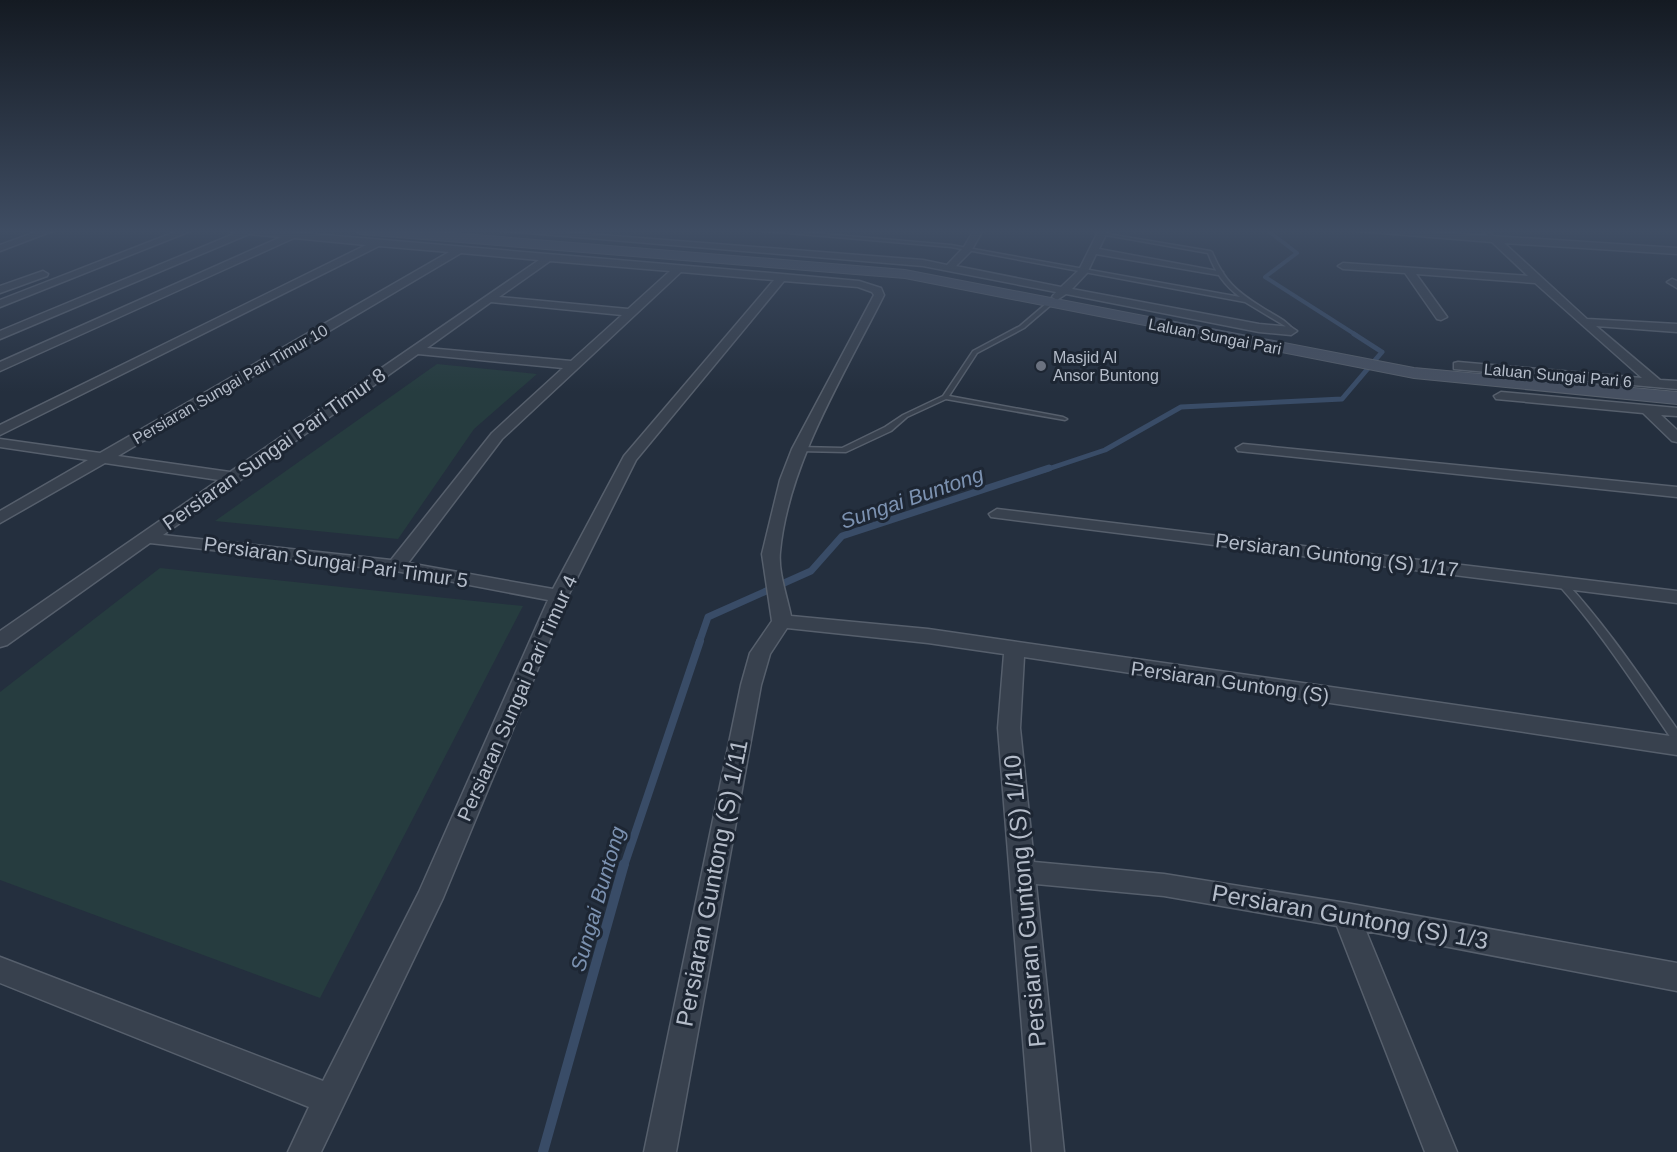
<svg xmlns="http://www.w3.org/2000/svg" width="1677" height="1152" font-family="Helvetica,sans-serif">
<rect width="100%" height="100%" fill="#242f3e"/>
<g fill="#263c3f">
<polygon points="437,364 537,374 474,429 398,539 215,521"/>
<polygon points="160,568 523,606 320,998 0,880 0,692"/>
</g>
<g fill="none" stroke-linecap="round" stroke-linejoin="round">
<polyline stroke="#394c67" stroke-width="4" points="1267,230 1297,253 1265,277 1356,335"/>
<polyline stroke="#394c67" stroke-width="5" points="1045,470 1105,450 1181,407 1342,399 1382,352 1354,334"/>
<polyline stroke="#394c67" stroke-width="7" points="699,643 708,617 811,571 842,536 1049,468"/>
<polyline stroke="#394c67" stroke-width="8" points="624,866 700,641"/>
<polyline stroke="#394c67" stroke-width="10" points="543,1152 624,864"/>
<defs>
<g id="lane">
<path d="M754,230H778L951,245L1240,297C1224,285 1215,272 1208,253L1100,234L1102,233L1210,251L1212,252C1224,281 1237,292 1263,308C1274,315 1287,320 1294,331L1289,332L1285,326L1245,302L951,247Z"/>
<polygon points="1482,230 1487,230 1497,240 1493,241"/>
<polygon points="1047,303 1052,304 1024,328 977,353 949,396 1063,417 1067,419 1065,420 946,399 907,417 891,431 846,452 799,451 795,449 799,447 842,448 885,427 903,415 943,396 973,351 1020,326"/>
<path d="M1560,578L1563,579C1606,625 1641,678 1677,729V742L1673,741C1636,687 1601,632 1557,583L1555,581Z"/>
</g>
<g id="street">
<polygon points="41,230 55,230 0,251 0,245"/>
<polygon points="180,230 193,230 0,307 0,300"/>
<path d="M225,230H266L782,274L859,281L881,288L884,295C845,373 788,464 780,552C778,572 787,596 791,616L928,629L1677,737V755L1024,657L1020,728L1034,862L1164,874L1346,903L1677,963V991L1366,931L1457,1152H1425L1337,926L1164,896L1036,884L1064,1152H1032L998,728L1004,654L928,643L787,628L770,654L761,685L676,1152H644L741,685L750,653L772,621L762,554L780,480L792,449L874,295L872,292L858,287L784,281L636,460L568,596L443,898L321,1152H288L309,1107L0,983V957L323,1081L419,892L548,600L396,571L150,543L7,645L0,647V631L219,480L105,463L0,523V511L88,460L0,447V439L100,453L449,252L379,246L0,435V425L366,245L294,238L0,371V362L281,237L249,234L0,339V331L236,233ZM461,253L539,260L230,472L118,456ZM550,261L670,271L628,309L499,297ZM681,272L774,280L624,456L553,589L408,563L502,439ZM491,302L622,315L571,361L427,348ZM418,354L563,368L492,433L391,560L163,535Z"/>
<polygon points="492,230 537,230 923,260 947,265 964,247 974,230 983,230 971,251 956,266 1061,287 1079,270 1099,230 1108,230 1099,249 1223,272 1218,275 1096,254 1087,273 1072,289 1259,324 1291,327 1297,331 1291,335 1259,332 1066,294 1057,300 1052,297 1056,292 923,266"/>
<polygon points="1345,230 1399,230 1677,248 1677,254 1504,243 1587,319 1677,324 1677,332 1596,326 1660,380 1677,381 1677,389 1454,369 1454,363 1458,362 1642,378 1535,283 1416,274 1447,317 1441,320 1437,319 1405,273 1343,269 1338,266 1343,263 1528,276 1492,242"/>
<polygon points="43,271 48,274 47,276 0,293 0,286"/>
<polygon points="1672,279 1677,281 1677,288 1667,282"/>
<polygon points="1501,392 1677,408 1677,416 1661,415 1677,430 1677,442 1672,441 1643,413 1496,399 1494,396"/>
<polygon points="1243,444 1677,487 1677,497 1238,451 1236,448"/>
<polygon points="997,509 1677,591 1677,603 991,517 989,514"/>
</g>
<polygon id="secondary" points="354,230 414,230 905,270 1414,368 1677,392 1677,404 1414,378 905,278 360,234"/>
</defs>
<use href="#lane" stroke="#565f6c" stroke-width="3"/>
<use href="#street" stroke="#565f6c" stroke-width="3"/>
<use href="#secondary" stroke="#565f6c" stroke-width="2"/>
<use href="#lane" fill="#38414e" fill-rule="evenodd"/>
<use href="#street" fill="#38414e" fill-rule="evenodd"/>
<use href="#secondary" fill="#465061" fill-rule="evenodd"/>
</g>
<linearGradient id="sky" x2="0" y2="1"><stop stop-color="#141a22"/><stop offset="0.59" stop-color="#3f4d63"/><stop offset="1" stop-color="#3f4d63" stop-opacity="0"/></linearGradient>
<rect width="1677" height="392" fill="url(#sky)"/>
<circle fill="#6b7280" stroke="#1d2633" stroke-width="2" cx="1041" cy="366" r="6"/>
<g text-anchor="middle" stroke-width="6" stroke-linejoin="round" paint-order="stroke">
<g font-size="16" fill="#b4bcc9" stroke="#1d2633">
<text transform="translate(1215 336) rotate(11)" y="6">Laluan Sungai Pari</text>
<text transform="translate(1558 375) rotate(5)" y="6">Laluan Sungai Pari 6</text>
<text transform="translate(230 384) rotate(-30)" y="6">Persiaran Sungai Pari Timur 10</text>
</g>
<g font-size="16" fill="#b4bcc9" stroke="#1d2633" text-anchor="start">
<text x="1053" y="363">Masjid Al<tspan x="1053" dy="18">Ansor Buntong</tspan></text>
</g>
<g font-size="20" fill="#b4bcc9" stroke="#1d2633">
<text transform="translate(274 449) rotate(-35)" y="7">Persiaran Sungai Pari Timur 8</text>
<text transform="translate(1337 555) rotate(7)" y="7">Persiaran Guntong (S) 1/17</text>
<text transform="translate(336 562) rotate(8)" y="7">Persiaran Sungai Pari Timur 5</text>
<text transform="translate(1230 682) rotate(8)" y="7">Persiaran Guntong (S)</text>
<text transform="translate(517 698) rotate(-66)" y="7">Persiaran Sungai Pari Timur 4</text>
</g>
<g font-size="21" font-style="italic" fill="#7c92b1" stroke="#1d2633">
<text transform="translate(912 498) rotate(-19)" y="7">Sungai Buntong</text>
<text transform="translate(598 899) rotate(-74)" y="7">Sungai Buntong</text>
</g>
<g font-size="24" fill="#b4bcc9" stroke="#1d2633">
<text transform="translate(712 883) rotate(-79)" y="8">Persiaran Guntong (S) 1/11</text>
<text transform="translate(1025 901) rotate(-95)" y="8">Persiaran Guntong (S) 1/10</text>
<text transform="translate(1350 917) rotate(10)" y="8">Persiaran Guntong (S) 1/3</text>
</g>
</g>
</svg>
